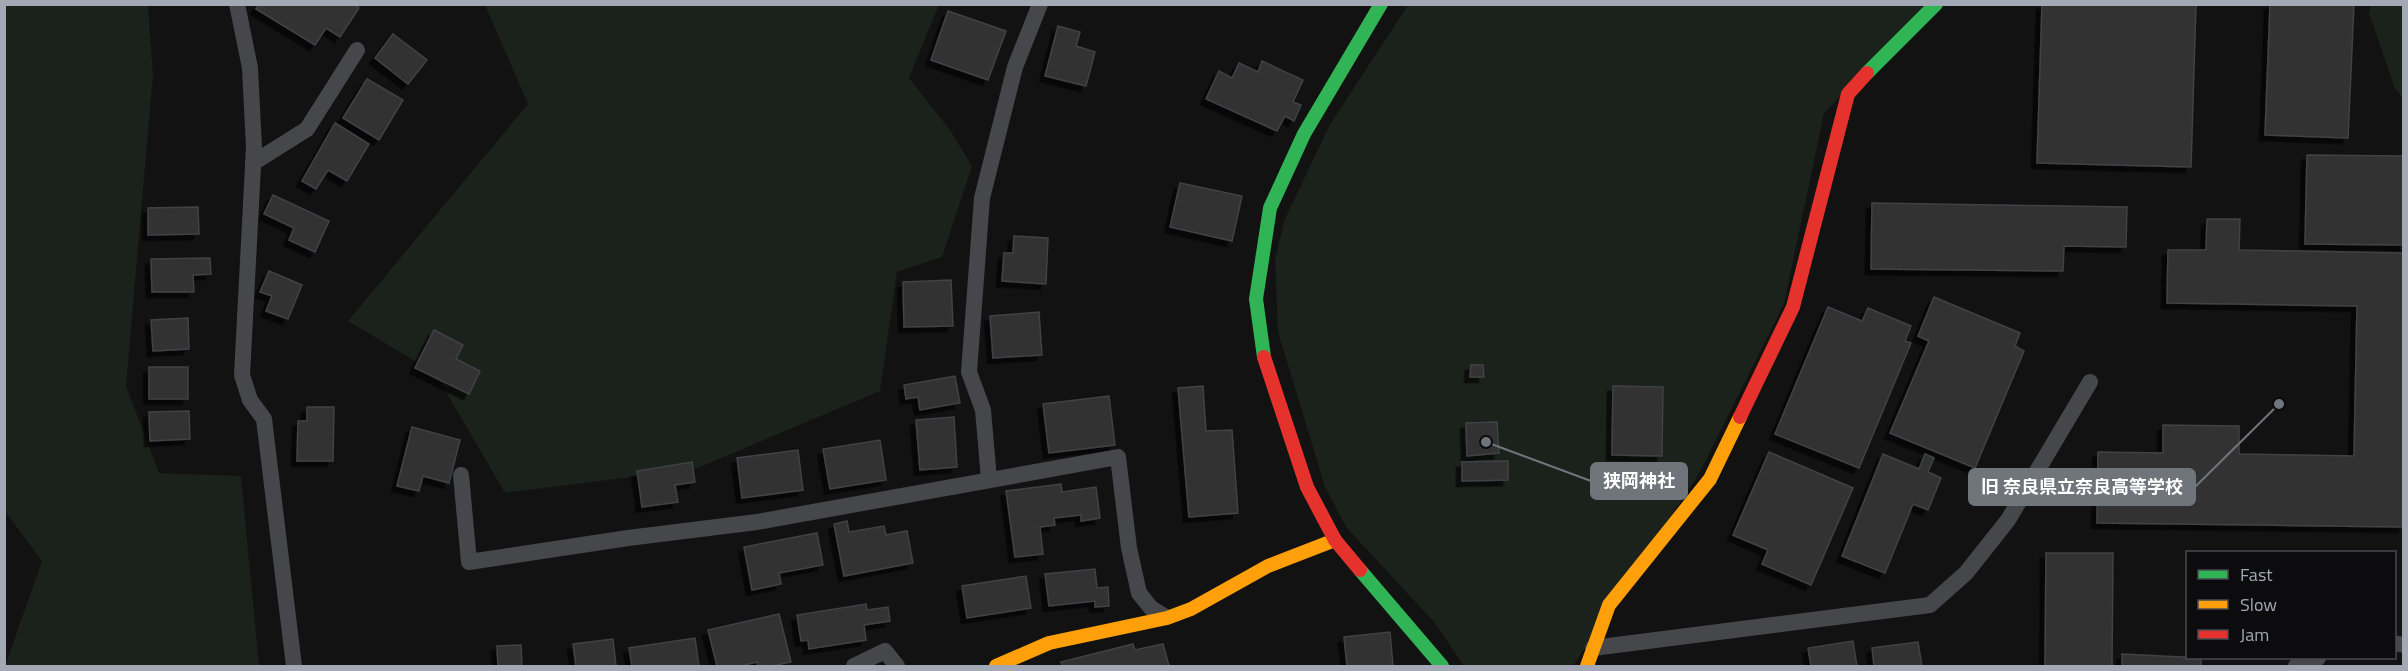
<svg xmlns="http://www.w3.org/2000/svg" width="2408" height="671" font-family="'Titillium Web','Noto Sans JP',sans-serif">
<defs>
<filter id="shadow"><feDropShadow dx="-5.5" dy="5.5" stdDeviation="0" flood-color="#0009"/></filter>
</defs>
<rect width="100%" height="100%" fill="#121212"/>
<g fill="#1b211b">
<polygon points="5,4 148,5 153,74 126,386 159,473 241,476 259,666 5,666 42,561 5,511"/>
<polygon points="485,5 939,5 909,78 950,130 972,166 942,257 897,272 880,391 695,469 505,493 435,373 348,321 528,104"/>
<polygon points="1408,5 1930,5 1824,113 1784,304 1700,472 1573,666 1464,666 1434,622 1347,528 1325,487 1278,332 1275,260 1284,221 1329,126"/>
<polygon points="2371,5 2403,5 2403,98 2395,89 2369,13"/>
</g>
<g fill="#313133" stroke="#404246" stroke-width="1.5" filter="url(#shadow)">
<polygon points="259,4 353,4 359,8 340,37 326,28 315,45 256,9"/>
<polygon points="2042,4 2196,4 2191,167 2037,163"/>
<polygon points="2270,4 2354,4 2348,138 2265,135"/>
<polygon points="948,11 1006,31 988,80 931,60"/>
<polygon points="1058,26 1080,32 1076,46 1095,52 1086,86 1045,76"/>
<polygon points="393,34 427,60 408,84 375,58"/>
<polygon points="1262,61 1303,80 1293,102 1301,105 1294,121 1285,116 1277,131 1206,99 1219,71 1232,78 1239,63 1258,72"/>
<polygon points="367,79 403,100 379,140 343,118"/>
<polygon points="335,123 369,144 347,181 328,170 316,189 302,181"/>
<polygon points="2307,155 2404,156 2404,245 2305,244"/>
<polygon points="1180,183 1242,196 1232,241 1170,227"/>
<polygon points="273,195 329,221 315,252 289,240 294,228 264,214"/>
<polygon points="1872,203 2127,207 2126,247 2064,246 2063,271 1871,269"/>
<polygon points="198,207 199,234 148,235 148,208"/>
<polygon points="2207,219 2240,219 2239,250 2404,253 2404,527 2097,523 2098,452 2163,453 2163,425 2239,426 2239,454 2354,456 2357,306 2167,303 2168,250 2206,250"/>
<polygon points="1014,236 1048,238 1046,284 1002,281 1004,253 1013,253"/>
<polygon points="210,258 211,274 193,275 194,292 152,292 151,259"/>
<polygon points="269,271 302,285 288,319 266,311 272,296 260,292"/>
<polygon points="951,280 953,326 904,327 903,282"/>
<polygon points="1934,297 2020,333 2015,346 2024,351 1975,468 1890,433 1929,341 1918,336"/>
<polygon points="1828,307 1862,321 1868,308 1911,326 1905,341 1911,343 1859,468 1775,434"/>
<polygon points="1039,312 1042,355 993,358 990,316"/>
<polygon points="188,318 189,349 153,351 151,320"/>
<polygon points="434,330 463,345 456,359 480,371 469,394 415,368"/>
<polygon points="1471,365 1483,365 1484,377 1470,377"/>
<rect x="149" y="367" width="39" height="32"/>
<polygon points="955,376 960,403 920,410 918,397 906,399 904,385"/>
<polygon points="1203,386 1206,431 1232,430 1238,513 1189,517 1178,388"/>
<polygon points="1613,386 1663,387 1662,456 1612,455"/>
<polygon points="1109,396 1115,445 1049,453 1043,404"/>
<polygon points="307,407 334,407 333,461 297,461 298,421 307,421"/>
<polygon points="189,411 190,439 150,441 149,412"/>
<polygon points="954,417 957,467 920,470 916,420"/>
<polygon points="1497,422 1499,453 1467,456 1466,423"/>
<polygon points="412,427 460,440 449,483 423,476 419,491 397,486"/>
<polygon points="880,440 886,480 830,489 823,449"/>
<polygon points="798,450 803,490 742,498 737,458"/>
<polygon points="1769,452 1853,488 1811,585 1762,564 1768,550 1733,535"/>
<polygon points="1883,454 1919,469 1925,454 1934,458 1928,472 1941,478 1928,510 1913,504 1885,573 1842,556"/>
<polygon points="1508,461 1508,480 1462,481 1462,462"/>
<polygon points="692,462 695,482 675,485 678,502 642,507 637,471"/>
<polygon points="1061,484 1062,492 1096,487 1100,518 1081,521 1081,515 1054,518 1055,525 1040,527 1043,554 1015,557 1006,491"/>
<polygon points="847,521 849,532 884,526 886,535 907,531 913,563 844,576 834,524"/>
<polygon points="817,533 823,565 779,573 781,584 752,590 744,547"/>
<polygon points="2046,553 2113,553 2112,666 2045,666"/>
<polygon points="1095,569 1097,588 1108,587 1109,606 1095,607 1095,601 1049,606 1045,574"/>
<polygon points="1026,576 1031,608 967,618 962,586"/>
<polygon points="866,604 867,610 888,607 890,621 864,625 866,640 809,649 808,640 801,641 797,615"/>
<polygon points="779,614 791,662 772,666 758,666 757,662 740,666 717,666 708,630"/>
<polygon points="1390,632 1393,666 1347,666 1344,637"/>
<polygon points="695,638 699,666 632,666 629,648"/>
<polygon points="613,639 616,666 576,666 573,644"/>
<polygon points="1853,641 1857,666 1811,666 1808,648"/>
<polygon points="1918,642 1922,666 1874,666 1872,648"/>
<polygon points="1133,644 1135,650 1163,644 1169,666 1062,666 1061,662"/>
<polygon points="521,645 522,666 498,666 497,646"/>
<polygon points="2122,654 2201,658 2201,666 2122,666"/>
</g>
<g fill="none" stroke-linecap="round" stroke-linejoin="round">
<g stroke="#46474b" stroke-width="16">
<polyline points="237,4 250,68 254,147 242,375 250,400 264,419 294,666"/>
<polyline points="253,163 307,129 357,50"/>
<polyline points="461,475 469,562 628,538 757,522 1118,457 1129,548 1139,593 1151,608 1166,617"/>
<polyline points="989,479 983,410 969,372 982,198 1015,67 1040,4"/>
<polyline points="2394,643 2404,645"/>
<polyline points="1593,648 1930,605 1966,573 2008,520 2090,382"/>
<polyline points="854,666 885,651 897,666"/>
<polyline points="2296,666 2318,658"/>
</g>
<g stroke="#30b455" stroke-width="14">
<polyline points="1867,73 1936,4"/>
<polyline points="1264,357 1256,299 1270,208 1304,134 1381,4"/>
<polyline points="1360,570 1442,666"/>
</g>
<g stroke="#ff9f0a" stroke-width="14">
<polyline points="996,666 1049,643 1167,618 1191,609 1268,566 1335,540"/>
<polyline points="1587,666 1609,605 1710,479 1740,417"/>
</g>
<g stroke="#e5322d" stroke-width="14">
<polyline points="1264,357 1307,487 1335,540 1360,570"/>
<polyline points="1740,417 1793,307 1848,94 1867,73"/>
</g>
</g>
<path fill="none" stroke="#70747b" stroke-width="2" d="M1486 442L1591 481M2279 404L2195 487"/>
<g fill="#70747b" stroke="#0c0c0e" stroke-width="2">
<circle cx="1486" cy="442" r="6"/>
<circle cx="2279" cy="404" r="6"/>
</g>
<g fill="#70747b" stroke="#70747b" stroke-width="2">
<rect x="1591" y="463" width="96" height="36" rx="6"/>
<rect x="1969" y="469" width="226" height="36" rx="6"/>
</g>
<g font-size="18" text-anchor="middle" font-weight="bold" fill="#fff">
<text x="1639" y="487">狭岡神社</text>
<text x="2082" y="493">旧 奈良県立奈良高等学校</text>
</g>
<rect width="2408" height="671" fill="none" stroke="#a2a8b4" stroke-width="12"/>
<rect x="2186" y="551" width="210" height="108" fill="#0c0c0e" stroke="#484a50" stroke-width="1.5"/>
<rect x="2198" y="570" width="30" height="9" fill="#30b455" stroke="#484a50" stroke-width="1.5"/>
<text x="2240" y="581" font-size="18" fill="#a2a8b4">Fast</text>
<rect x="2198" y="600" width="30" height="9" fill="#ff9f0a" stroke="#484a50" stroke-width="1.5"/>
<text x="2240" y="611" font-size="18" fill="#a2a8b4">Slow</text>
<rect x="2198" y="630" width="30" height="9" fill="#e5322d" stroke="#484a50" stroke-width="1.5"/>
<text x="2240" y="641" font-size="18" fill="#a2a8b4">Jam</text>
</svg>
